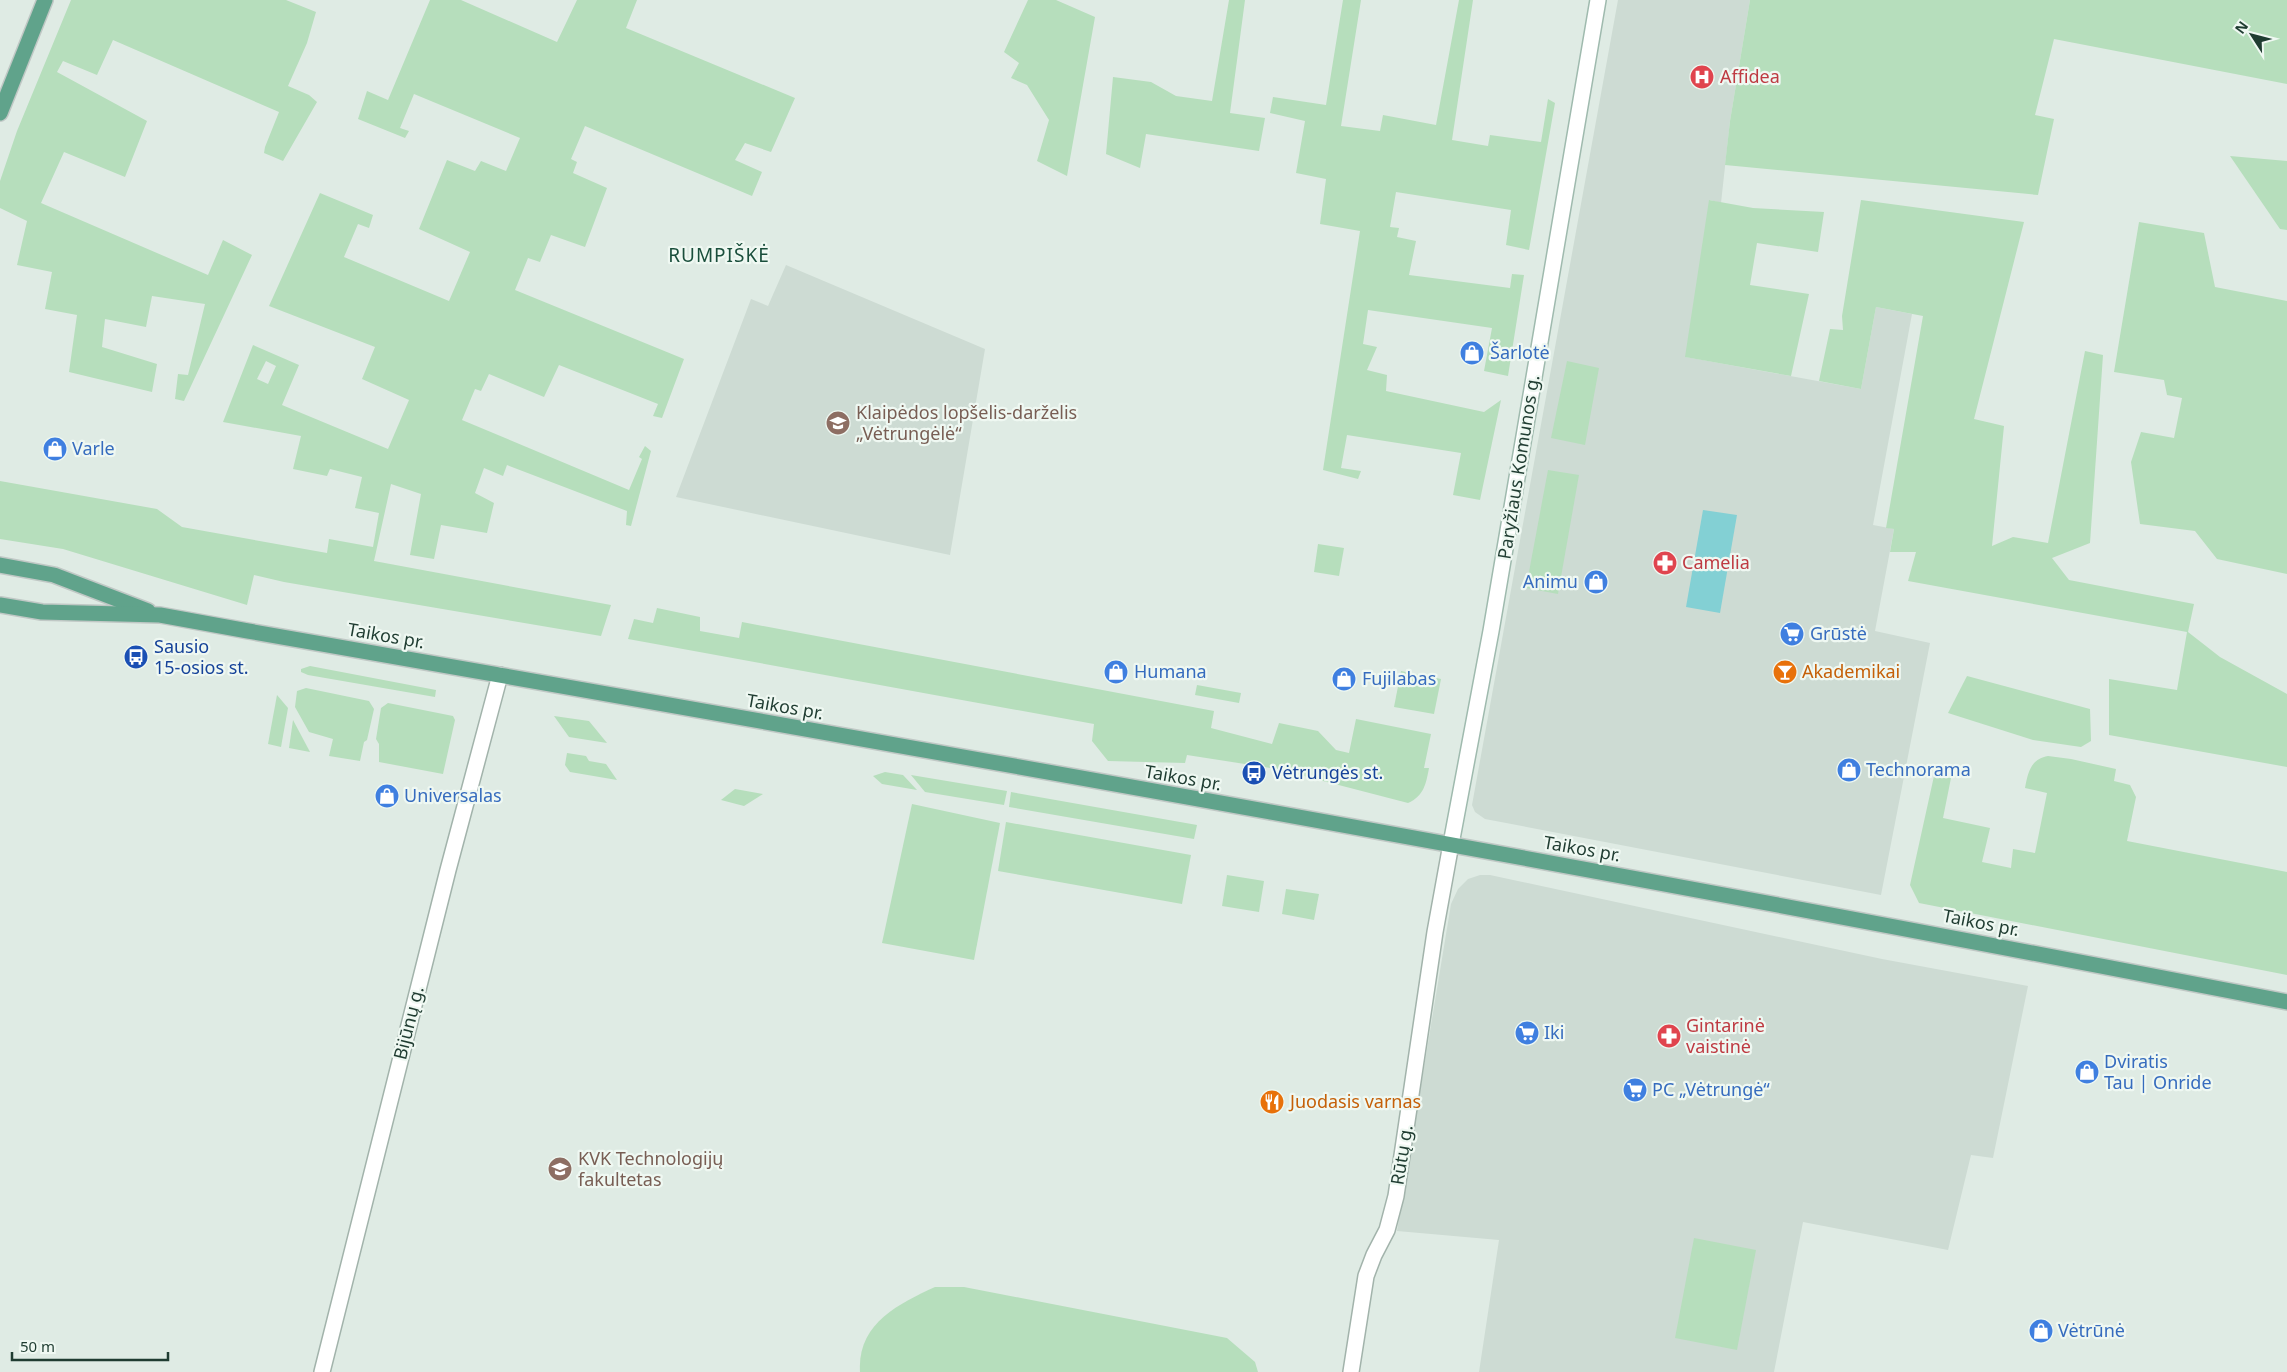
<svg xmlns="http://www.w3.org/2000/svg" width="2287" height="1372" font-family="'Noto Sans',sans-serif">
<rect width="100%" height="100%" fill="#dfebe4"/>
<g fill="#cddbd3">
<polygon points="1618,0 1750,0 1730,121 1721,203 1710,200 1686,357 1861,389 1876,307 1912,314 1873,525 1894,529 1875,631 1930,643 1881,895 1485,819 1475,812 1472,805"/>
<polygon points="786,265 985,349 950,555 676,497 751,299 768,306"/>
<polygon points="1480,875 1490,875 1882,959 2028,986 1993,1158 1971,1155 1948,1250 1803,1222 1774,1372 1479,1372 1499,1240 1397,1231 1451,904 1458,889 1468,879"/>
</g>
<g fill="#b6debc" fill-rule="evenodd">
<polygon points="71,0 286,0 316,12 307,43 288,86 309,95 317,102 283,161 264,153 265,147 279,112 113,40 97,75 63,61 57,72 147,121 125,177 64,152 41,203 208,275 223,240 252,255 184,401 175,399 178,374 188,375 205,304 152,296 146,327 105,319 102,347 157,364 152,392 69,372 77,315 45,309 52,272 17,265 27,221 0,208 0,181 17,131"/>
<path d="M430,0H461L557,42L577,0H637L626,28L795,98L771,152L745,143L735,160L762,172L752,196L585,126L571,159L577,162L573,173L607,188L585,247L551,235L540,262L528,258L515,290L684,359L662,418L653,416L658,404L559,365L544,397L489,374L481,391L475,389L462,420L629,490L642,459L639,457L645,446L651,451L631,526L626,525L627,511L507,465L503,476L484,468L475,493L494,503L487,533L441,525L434,559L410,555L421,494L391,484L374,561L611,605L601,636L284,582L254,575L247,605L63,549L0,539V481L157,509L182,527L327,553L329,539L373,547L379,513L355,508L362,477L330,469L327,476L293,469L301,436L223,422L253,345L299,365L282,405L388,449L409,400L362,379L375,347L269,306L320,193L373,215L369,228L358,224L344,257L449,301L470,252L419,229L447,160L475,171L481,161L506,171L520,138L414,94L400,128L409,131L405,138L358,119L367,91L388,100ZM266,361L276,366L268,384L257,379Z"/>
<polygon points="1028,0 1056,0 1095,17 1067,176 1037,161 1049,120 1027,85 1011,78 1019,63 1004,52"/>
<polygon points="1229,0 1245,0 1230,113 1265,118 1259,151 1146,134 1140,168 1106,154 1113,77 1151,82 1176,96 1212,101"/>
<polygon points="1343,0 1361,0 1341,126 1380,131 1383,115 1436,125 1459,0 1473,0 1452,140 1488,146 1490,135 1541,142 1548,99 1555,103 1529,250 1506,245 1511,210 1396,192 1390,227 1399,228 1397,237 1416,241 1409,275 1510,288 1512,274 1524,275 1508,376 1484,371 1492,328 1368,310 1363,344 1377,347 1367,370 1387,375 1386,391 1484,412 1501,400 1480,500 1453,495 1461,453 1347,435 1341,468 1361,471 1358,479 1323,470 1360,231 1320,224 1326,179 1296,173 1305,121 1270,113 1273,97 1326,105"/>
<polygon points="1750,0 2287,0 2287,84 2054,39 2035,115 2054,119 2038,195 1725,165 1730,121"/>
<polygon points="2230,156 2287,161 2287,230 2280,229"/>
<polygon points="1709,200 1753,208 1824,212 1818,252 1757,243 1750,285 1809,294 1791,376 1685,357"/>
<polygon points="1861,200 2024,222 1974,419 2004,426 1992,546 2013,537 2048,543 2085,351 2103,355 2090,543 2052,558 2069,580 2194,604 2188,632 2220,657 2287,694 2287,767 2109,735 2109,679 2177,690 2187,632 1908,581 1916,552 1890,552 1894,529 1886,528 1923,316 1876,307 1861,389 1819,381 1830,329 1843,330 1842,316"/>
<polygon points="2139,222 2204,233 2215,287 2287,301 2287,574 2217,559 2195,531 2140,524 2131,462 2141,432 2174,438 2182,398 2167,395 2164,380 2114,372"/>
<polygon points="1567,361 1599,368 1585,445 1551,438"/>
<polygon points="1548,470 1579,475 1558,594 1526,588"/>
<polygon points="1318,544 1344,548 1339,576 1314,572"/>
<path d="M657,608L700,617V631L739,638L742,622L1214,711L1211,728L1272,744L1279,723L1318,731L1336,750L1349,753L1356,719L1431,734L1424,768H1429C1426,784 1424,796 1408,803L1277,769L1187,755L1185,763L1108,761L1092,741L1094,724L628,639L634,619L653,623Z"/>
<polygon points="310,666 436,690 435,697 308,675 301,672 301,669"/>
<polygon points="1401,671 1441,679 1434,714 1394,707"/>
<polygon points="1967,676 2090,709 2091,741 2081,747 2033,740 1948,713"/>
<polygon points="1197,685 1241,693 1239,703 1195,695"/>
<polygon points="306,688 369,701 374,709 367,740 364,742 360,761 329,756 333,739 309,732 295,707 297,691"/>
<polygon points="277,695 288,708 281,747 268,744"/>
<polygon points="388,703 453,716 455,720 443,774 379,762 379,744 376,739 381,708"/>
<polygon points="554,716 589,721 607,743 569,737"/>
<polygon points="293,720 310,752 289,748"/>
<polygon points="567,753 586,756 589,761 606,764 617,780 570,772 565,765"/>
<path d="M2048,756L2071,759L2116,769L2114,781L2130,785L2136,797L2127,841L2287,872V975L1919,903L1910,885L1934,776L1951,778L1943,818L1990,828L1982,862L2011,868L2013,849L2035,853L2047,793L2025,788C2028,772 2031,759 2048,756Z"/>
<polygon points="885,772 903,775 917,790 882,784 873,776"/>
<polygon points="911,775 1007,791 1004,805 925,792"/>
<polygon points="735,789 763,794 744,806 721,800"/>
<polygon points="1011,792 1197,825 1194,839 1009,807"/>
<polygon points="912,804 1000,823 974,960 882,943"/>
<polygon points="1006,822 1191,855 1182,904 998,871"/>
<polygon points="1227,875 1264,881 1259,912 1222,906"/>
<polygon points="1286,889 1319,894 1314,920 1282,914"/>
<polygon points="1694,1238 1756,1250 1737,1350 1675,1338"/>
<path d="M935,1287H964L1227,1338L1255,1362L1258,1372H860C857,1324 898,1304 935,1287Z"/>
</g>
<polygon fill="#83d0d4" points="1703,510 1737,515 1720,613 1686,607"/>
<g fill="none" stroke-linecap="round" stroke-linejoin="round">
<defs>
<g id="street">
<polyline points="322,1372 448,870 500,675"/>
<polyline points="1351,1372 1366,1276 1374,1255 1387,1230 1396,1196 1435,932 1451,844"/>
</g>
<polyline id="secondary" points="1451,844 1491,631 1598,0"/>
<g id="primary">
<polyline points="0,113 45,0"/>
<polyline points="0,565 54,575 148,611"/>
<path d="M0,605L42,612L160,615L248,631C929,750 1609,870 2287,1002"/>
</g>
</defs>
<use href="#street" stroke="#a2b3ab" stroke-width="18"/>
<use href="#secondary" stroke="#9fbaae" stroke-width="18"/>
<use href="#primary" stroke="#c0c8c5" stroke-width="18"/>
<use href="#street" stroke="#fff" stroke-width="15"/>
<use href="#secondary" stroke="#fff" stroke-width="15"/>
<use href="#primary" stroke="#60a38b" stroke-width="15"/>
</g>
<defs>
<symbol id="hospital-disc" viewBox="-11 -11 22 22"><circle r="9.5" fill="#e0444e" stroke="#eff8f2"/><path d="M-5-5h3v3.5h4V-5h3V5h-3V1.5h-4V5h-3Z" fill="#fff"/></symbol>
<symbol id="shop-disc" viewBox="-11 -11 22 22"><circle r="9.5" fill="#3f7fe0" stroke="#eff8f2"/><path d="M-5-2.5h2.3a2.7 3.5 0 0 1 5.4 0H5L5.5 6h-11ZM-1.5-2.5h3a1.5 2.3 0 0 0-3 0Z" fill="#fff"/></symbol>
<symbol id="school-disc" viewBox="-11 -11 22 22"><circle r="9.5" fill="#8d6e63" stroke="#eff8f2"/><path d="M0-5L7-2L0 1L-7-2ZM-4 1L0 2.5L4 1V4Q0 6-4 4Z" fill="#fff"/></symbol>
<symbol id="pharmacy-disc" viewBox="-11 -11 22 22"><circle r="9.5" fill="#e0444e" stroke="#eff8f2"/><path d="M-2-6h4v4h4v4h-4v4h-4v-4h-4v-4h4Z" fill="#fff"/></symbol>
<symbol id="supermarket-disc" viewBox="-11 -11 22 22"><circle r="9.5" fill="#3f7fe0" stroke="#eff8f2"/><path d="M-6-5.5h2.5l.6 2H6L4.5 2H-2.5L-4.4-4H-6ZM-1.5 3.2a1.3 1.3 0 1 0 .1 0ZM3 3.2a1.3 1.3 0 1 0 .1 0Z" fill="#fff"/></symbol>
<symbol id="bus-disc" viewBox="-11 -11 22 22"><circle r="9.5" fill="#1a4fb4" stroke="#eff8f2"/><path d="M-5-6H5V4H4V6H2V4H-2V6H-4V4H-5ZM-3.5-4V0h7V-4ZM-3.5 1.2v1.5H-2V1.2ZM2 1.2v1.5H3.5V1.2Z" fill="#fff"/></symbol>
<symbol id="bar-disc" viewBox="-11 -11 22 22"><circle r="9.5" fill="#e8710a" stroke="#eff8f2"/><path d="M-6-5H6L.8 .8V4.5H3.5V6h-7V4.5H-.8V.8Z" fill="#fff"/></symbol>
<symbol id="restaurant-disc" viewBox="-11 -11 22 22"><circle r="9.5" fill="#e8710a" stroke="#eff8f2"/><path d="M-5-6h1v4h1v-4h1v4h1v-4h1v5L-1.5 .5V6h-2V.5L-5-1ZM5-6V6H3V1.5H1.5Q1.5-4 5-6Z" fill="#fff"/></symbol>
<symbol id="university-disc" viewBox="-11 -11 22 22"><circle r="9.5" fill="#8d6e63" stroke="#eff8f2"/><path d="M0-5L7-2L0 1L-7-2ZM-4 1L0 2.5L4 1V4Q0 6-4 4Z" fill="#fff"/></symbol>
</defs>
<g fill-rule="evenodd">
<use href="#hospital-disc" x="1688" y="63" width="28" height="28"/>
<use href="#shop-disc" x="1458" y="339" width="28" height="28"/>
<use href="#school-disc" x="824" y="409" width="28" height="28"/>
<use href="#shop-disc" x="41" y="435" width="28" height="28"/>
<use href="#pharmacy-disc" x="1651" y="549" width="28" height="28"/>
<use href="#shop-disc" x="1582" y="568" width="28" height="28"/>
<use href="#supermarket-disc" x="1778" y="620" width="28" height="28"/>
<use href="#bus-disc" x="122" y="643" width="28" height="28"/>
<use href="#shop-disc" x="1102" y="658" width="28" height="28"/>
<use href="#bar-disc" x="1771" y="658" width="28" height="28"/>
<use href="#shop-disc" x="1330" y="665" width="28" height="28"/>
<use href="#shop-disc" x="1835" y="756" width="28" height="28"/>
<use href="#bus-disc" x="1240" y="759" width="28" height="28"/>
<use href="#shop-disc" x="373" y="782" width="28" height="28"/>
<use href="#supermarket-disc" x="1513" y="1019" width="28" height="28"/>
<use href="#pharmacy-disc" x="1655" y="1022" width="28" height="28"/>
<use href="#shop-disc" x="2073" y="1058" width="28" height="28"/>
<use href="#supermarket-disc" x="1621" y="1076" width="28" height="28"/>
<use href="#restaurant-disc" x="1258" y="1088" width="28" height="28"/>
<use href="#university-disc" x="546" y="1155" width="28" height="28"/>
<use href="#shop-disc" x="2027" y="1317" width="28" height="28"/>
</g>
<g text-anchor="middle" stroke-width="4.5" stroke-linejoin="round" paint-order="stroke">
<g font-size="18" fill="#be3a42" stroke="#eff8f2" text-anchor="start">
<text x="1720" y="83">Affidea</text>
<text x="1682" y="569">Camelia</text>
<text x="1686" y="1032">Gintarinė<tspan x="1686" dy="21">vaistinė</tspan></text>
</g>
<g font-size="18" fill="#366cbe" stroke="#eff8f2" text-anchor="start">
<text x="1490" y="359">Šarlotė</text>
<text x="72" y="455">Varle</text>
<text x="1578" y="588" text-anchor="end">Animu</text>
<text x="1810" y="640">Grūstė</text>
<text x="1134" y="678">Humana</text>
<text x="1362" y="685">Fujilabas</text>
<text x="1866" y="776">Technorama</text>
<text x="404" y="802">Universalas</text>
<text x="1544" y="1039">Iki</text>
<text x="2104" y="1068">Dviratis<tspan x="2104" dy="21">Tau | Onride</tspan></text>
<text x="1652" y="1096">PC „Vėtrungė“</text>
<text x="2058" y="1337">Vėtrūnė</text>
</g>
<g font-size="18" fill="#785e54" stroke="#eff8f2" text-anchor="start">
<text x="856" y="419">Klaipėdos lopšelis-darželis<tspan x="856" dy="21">„Vėtrungėlė“</tspan></text>
<text x="578" y="1165">KVK Technologijų<tspan x="578" dy="21">fakultetas</tspan></text>
</g>
<g font-size="18" fill="#1f3c31" stroke="#eff8f2">
<text transform="translate(1519 467) rotate(-81)" y="6">Paryžiaus Komunos g.</text>
<text transform="translate(386 636) rotate(10)" y="6">Taikos pr.</text>
<text transform="translate(785 707) rotate(10)" y="6">Taikos pr.</text>
<text transform="translate(1183 778) rotate(10)" y="6">Taikos pr.</text>
<text transform="translate(1582 849) rotate(10)" y="6">Taikos pr.</text>
<text transform="translate(1981 923) rotate(11)" y="6">Taikos pr.</text>
<text transform="translate(409 1023) rotate(-76)" y="6">Bijūnų g.</text>
<text transform="translate(1402 1155) rotate(-81)" y="6">Rūtų g.</text>
</g>
<g font-size="18" fill="#164399" stroke="#eff8f2" text-anchor="start">
<text x="154" y="653">Sausio<tspan x="154" dy="21">15-osios st.</tspan></text>
<text x="1272" y="779">Vėtrungės st.</text>
</g>
<g font-size="18" fill="#c56008" stroke="#eff8f2" text-anchor="start">
<text x="1802" y="678">Akademikai</text>
<text x="1290" y="1108">Juodasis varnas</text>
</g>
<g font-size="19" letter-spacing="1" fill="#1a4f3c" stroke="#eff8f2">
<text x="719" y="262">RUMPIŠKĖ</text>
</g>
</g>
<g transform="translate(2252 35) rotate(306)" stroke="#eff8f2" stroke-width="4" paint-order="stroke">
<path d="M0-4L9 19L0 12L-9 19Z" fill="#1f3c31"/>
<text y="-8" font-size="14" font-weight="bold" text-anchor="middle" fill="#1f3c31">N</text>
</g>
<path d="M12 1352v8h156v-8" fill="none" stroke="#1f3c31" stroke-width="2.5"/>
<text x="20" y="1352" font-size="15" fill="#1f3c31" stroke="#eff8f2" stroke-width="4" paint-order="stroke">50 m</text>
</svg>
